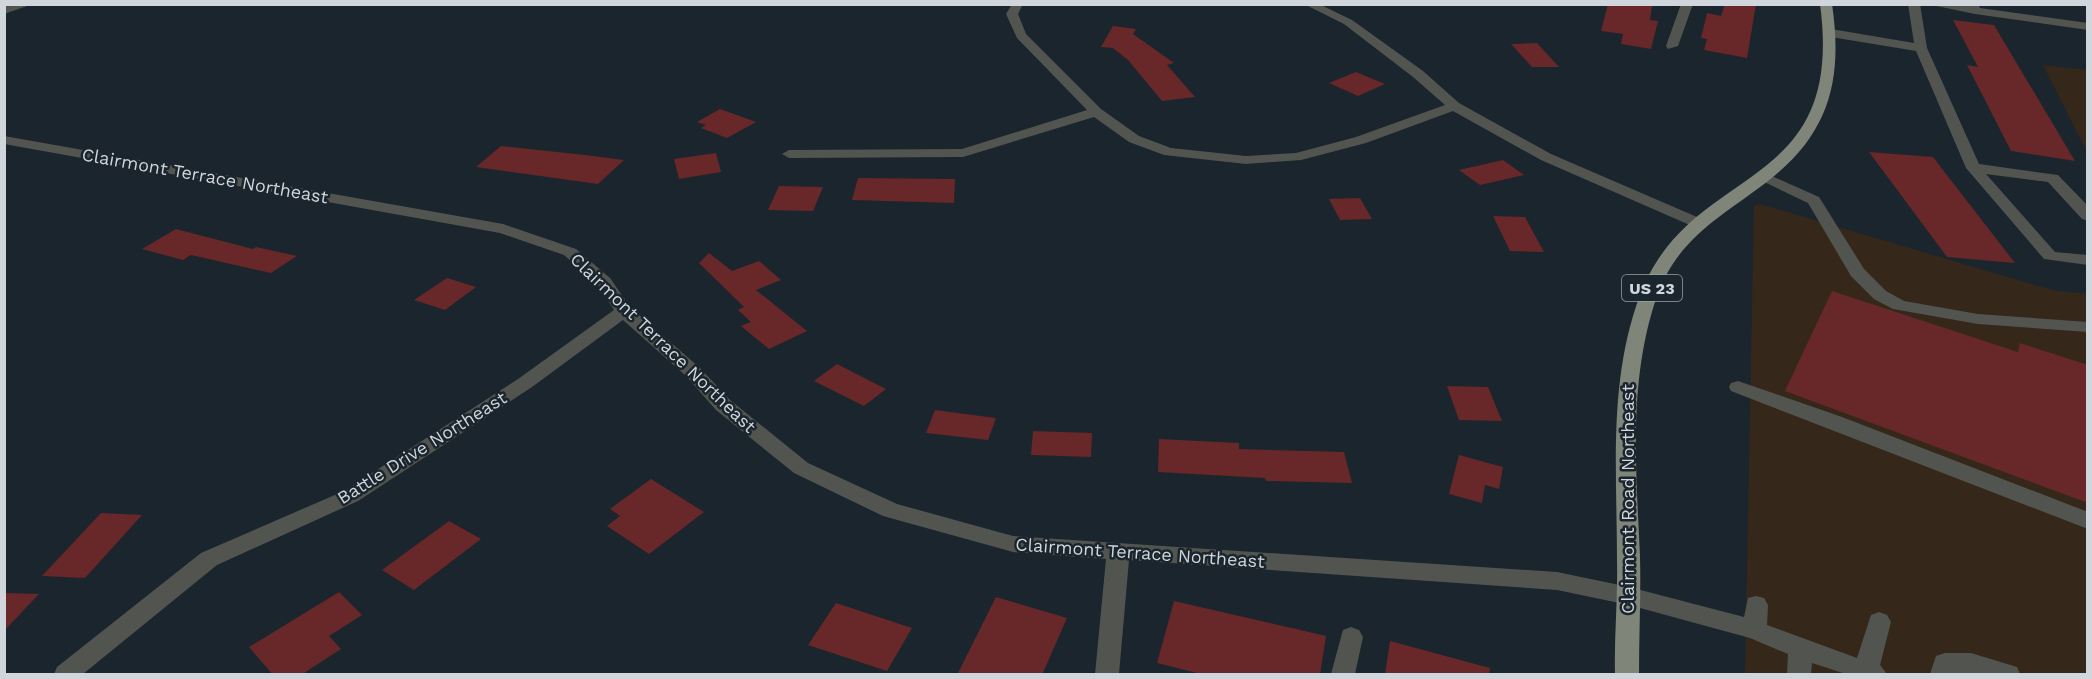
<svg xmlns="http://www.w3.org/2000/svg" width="2092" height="679" font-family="'Work Sans',sans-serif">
<rect width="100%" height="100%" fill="#1b252d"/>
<g fill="#35281b">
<polygon points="2043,65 2087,70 2087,151 2083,144"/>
<polygon points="1760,204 2052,290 2087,294 2087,674 1745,674 1754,206"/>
</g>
<g fill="#682728">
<polygon points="1608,4 1652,6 1650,20 1658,21 1651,49 1621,44 1623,34 1601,31"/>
<polygon points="1725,4 1756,4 1747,58 1704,50 1707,39 1701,38 1707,13 1721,16"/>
<polygon points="1953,20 1994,25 2075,161 2011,151 1967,65 1978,67"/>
<polygon points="1113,26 1136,29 1133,34 1174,63 1167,65 1195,97 1162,101 1128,60 1113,48 1101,47"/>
<polygon points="1537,43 1559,67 1532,67 1511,44"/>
<polygon points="1356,72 1385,84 1358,96 1329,83"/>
<polygon points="720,109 756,122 727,138 701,128 706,125 697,122"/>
<polygon points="501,146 585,155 624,160 598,184 476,167"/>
<polygon points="1869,152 1933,157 2015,263 1947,257"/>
<polygon points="716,153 721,172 679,179 674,159"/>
<polygon points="1503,160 1524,175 1480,185 1459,170"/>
<polygon points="858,178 955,179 954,203 852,200"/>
<polygon points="779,186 823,187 813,211 768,210"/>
<polygon points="1360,198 1372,219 1340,220 1329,199"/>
<polygon points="1493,216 1525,217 1544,252 1510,251"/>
<polygon points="176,229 253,249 256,247 297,256 271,273 191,255 183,260 142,249"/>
<polygon points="709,253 732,271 759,261 781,280 756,290 807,331 769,349 741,326 751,322 738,310 744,307 699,263"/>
<polygon points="447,278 476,287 445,310 414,300"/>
<polygon points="1832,291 2018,352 2020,343 2088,365 2088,503 1785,391"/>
<polygon points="837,364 886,389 864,406 814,381"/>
<polygon points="1447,386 1488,387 1502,421 1459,420"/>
<polygon points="935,410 996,418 988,440 926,433"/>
<polygon points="1033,431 1092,433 1091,457 1031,455"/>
<polygon points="1159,439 1239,443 1239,449 1344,452 1352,483 1266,481 1265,478 1158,472"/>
<polygon points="1459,455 1503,467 1499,489 1485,485 1482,503 1449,494"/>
<polygon points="651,479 704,512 649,554 607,526 620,516 610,509"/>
<polygon points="101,513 142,515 85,578 42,576"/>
<polygon points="449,521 481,539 414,590 382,570"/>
<polygon points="339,592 362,615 329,636 341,649 301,675 273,675 249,647"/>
<polygon points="4,593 39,594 4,631"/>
<polygon points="996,597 1067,618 1042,675 957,675"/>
<polygon points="1174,601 1326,636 1320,675 1205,675 1157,663"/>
<polygon points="836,603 912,628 887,671 808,645"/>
<polygon points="1390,641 1490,668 1489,675 1385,675"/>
</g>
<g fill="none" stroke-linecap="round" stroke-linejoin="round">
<g fill="#52554f" fill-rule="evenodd">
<polygon points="14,4 33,4 4,14 4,7"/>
<polygon points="1012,4 1023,4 1018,14 1026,34 1101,109 1139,136 1171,148 1246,156 1296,153 1356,137 1445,105 1413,77 1344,24 1304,4 1319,4 1352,20 1423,71 1459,103 1551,154 1704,220 1706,223 1698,228 1692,226 1541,160 1453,111 1366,143 1301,160 1246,164 1164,155 1129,142 1094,117 963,157 789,158 782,154 789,150 962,149 1087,110 1017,38 1006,14"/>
<polygon points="1681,4 1693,4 1678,46 1668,49 1666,46"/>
<polygon points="1908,4 1920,4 1927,48 1979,164 2058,175 2088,206 2088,221 2082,219 2048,182 1986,174 2055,252 2088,255 2088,265 2044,259 1966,168 1916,51 1831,37 1825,33 1831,29 1914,43"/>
<polygon points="1927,4 1978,4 1980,8 2088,23 2088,30 1975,14"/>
<polygon points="4,136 503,224 576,249 610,278 630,307 700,368 730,400 808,463 897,504 1013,536 1557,572 1629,587 1744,617 1748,598 1756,596 1764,598 1768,605 1767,625 1857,658 1871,615 1879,612 1887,615 1891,622 1880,665 1887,674 1846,674 1812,663 1811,674 1787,674 1788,654 1750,638 1629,605 1557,590 1129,560 1119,674 1095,674 1106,559 1013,552 883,516 794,473 716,410 686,376 623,320 532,387 358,501 217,565 83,674 54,674 57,667 201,553 344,491 518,379 614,310 598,285 564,255 500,233 4,144"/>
<polygon points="1765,173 1819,197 1864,269 1886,291 1904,301 1978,314 2088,322 2088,332 1978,324 1893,309 1874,299 1851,276 1808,203 1760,180 1758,177"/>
<polygon points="1738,381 1842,417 2088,512 2088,529 1731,391 1729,387 1731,383"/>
<polygon points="1351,627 1359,630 1363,637 1355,674 1331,674 1343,630"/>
<polygon points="1945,653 1971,653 2017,667 2020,674 1930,674 1936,656"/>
</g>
<path fill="#80857a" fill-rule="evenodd" d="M1820,4H1832C1843,79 1830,133 1768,181C1723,216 1678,237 1657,296C1628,380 1636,469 1640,556C1641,596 1639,635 1639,674H1615C1614,637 1618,599 1617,561C1617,471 1608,381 1640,295C1691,160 1846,197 1820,4Z"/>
</g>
<g text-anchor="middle" stroke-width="5" stroke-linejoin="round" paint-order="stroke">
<rect fill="#1b252d" stroke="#9aa1a8" stroke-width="1.5" x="1622" y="275" width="60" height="26" rx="4.5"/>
<g font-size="16" font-weight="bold" fill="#d0d6dc">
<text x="1652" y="294">US 23</text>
</g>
<g font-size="18" fill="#d0d6dc" stroke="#1b252d">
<text transform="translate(205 176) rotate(10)" y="6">Clairmont Terrace Northeast</text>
<text transform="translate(663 343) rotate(44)" y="6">Clairmont Terrace Northeast</text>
<text transform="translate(422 448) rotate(-32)" y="6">Battle Drive Northeast</text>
<text transform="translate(1628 499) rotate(-90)" y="6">Clairmont Road Northeast</text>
<text transform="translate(1140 553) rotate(4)" y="6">Clairmont Terrace Northeast</text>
</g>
</g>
<rect width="2092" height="679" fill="none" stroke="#d0d6dc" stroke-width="12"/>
</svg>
